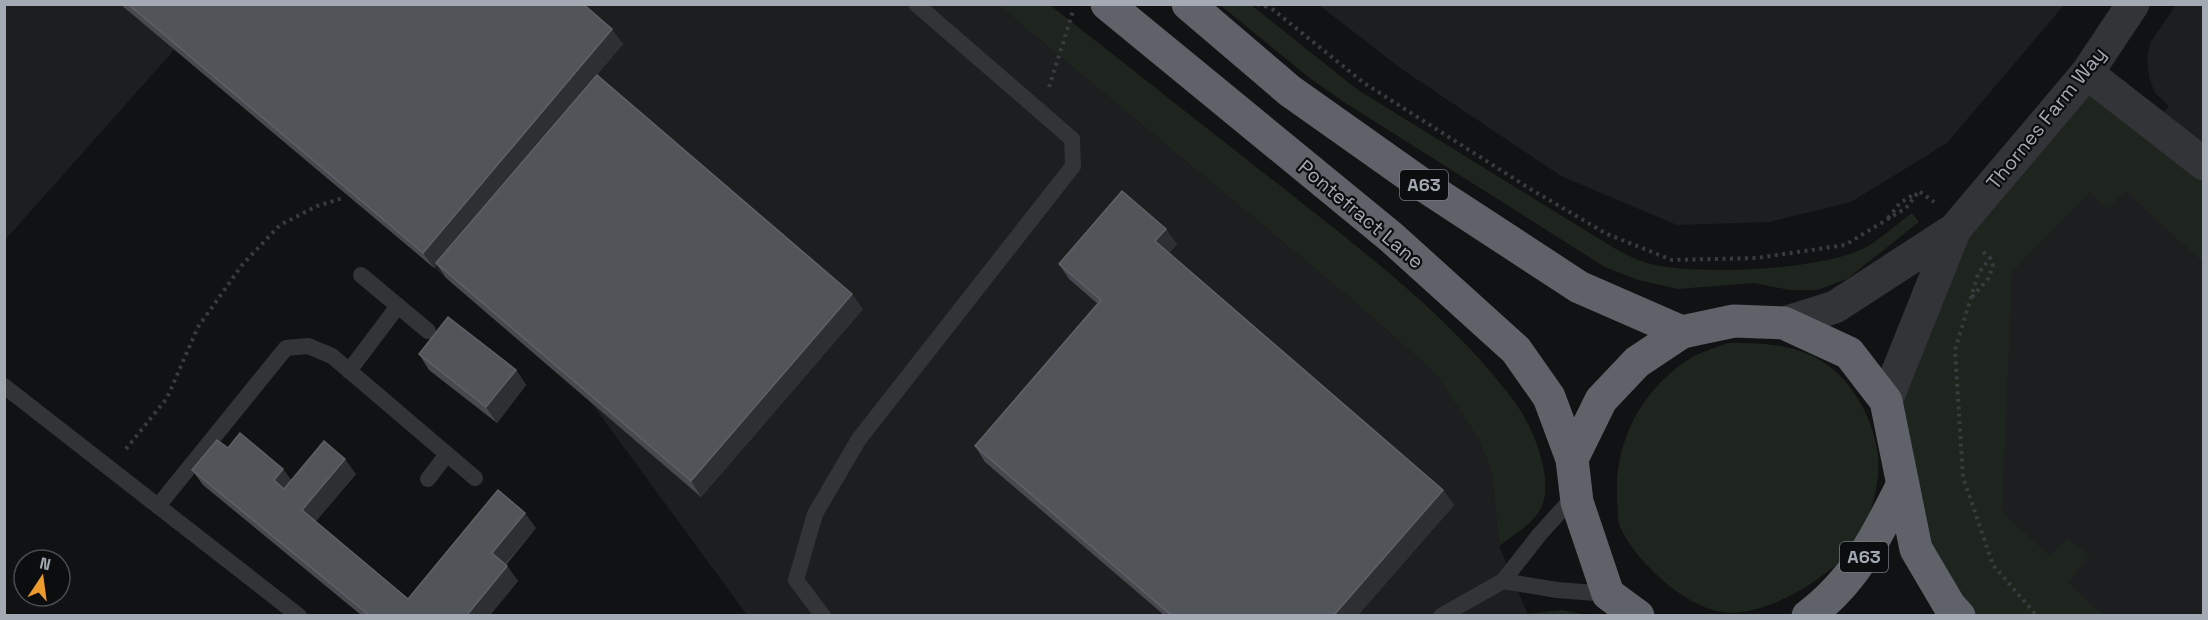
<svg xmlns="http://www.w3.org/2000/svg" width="2208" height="620" font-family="'Space Grotesk',sans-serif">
<rect width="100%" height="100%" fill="#111213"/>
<g fill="#1d1e20">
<polygon points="5,5 998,5 1356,303 1435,373 1479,440 1492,473 1499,546 1528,615 747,615 587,397 175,49 5,240"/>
<polygon points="1319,5 2064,5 1947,143 1851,202 1769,222 1677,225 1561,176 1403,70"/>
<polygon points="2176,5 2203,5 2203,615 2051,615 1974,454 1989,289 2130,152 2169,106 2155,93 2149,77 2147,60 2150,43"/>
</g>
<g fill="#1e251e">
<path d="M998,5H1050C1131,68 1211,132 1292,195C1369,256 1451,318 1511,397C1530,421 1548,462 1545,494C1543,519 1517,532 1499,546L1492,473L1479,440L1435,373L1356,303Z"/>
<path d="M1220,5H1251L1358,90L1614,248C1624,253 1636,260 1647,263C1693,276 1826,271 1868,246C1883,237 1897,224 1912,213L1919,222L1847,279L1817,290H1789L1754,283L1678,289L1638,280L1605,267L1347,104L1311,79Z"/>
<polygon points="2087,73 2203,164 2203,262 2125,191 2107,210 2090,192 2012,272 2002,512 2050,556 2067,538 2090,556 2068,583 2103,615 1959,615 1949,605 1886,401 1955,229"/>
<path d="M1728,343C1755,343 1782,343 1808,354C1847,370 1872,413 1878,454C1881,476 1873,508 1864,529C1847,570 1766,619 1722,612C1700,609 1674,591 1659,577C1644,563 1629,546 1620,527C1617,520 1618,509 1617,500C1614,444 1639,393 1686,361C1698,353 1714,348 1728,343Z"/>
<polygon points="1562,610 1588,615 1526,614"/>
</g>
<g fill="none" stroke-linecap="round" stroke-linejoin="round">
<g stroke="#393b3f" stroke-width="4" stroke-dasharray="3 4.5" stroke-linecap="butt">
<polyline points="1257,4 1268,7"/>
<polyline points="1266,4 1364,83 1532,190 1607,234 1672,260 1757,258 1845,245 1906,208 1919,191 1934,202"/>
<polyline points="1049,87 1073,11"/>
<polyline points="1888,218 1900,203 1916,193"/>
<polyline points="1983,252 1990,258 1978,274 1955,350 1963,477 1993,565 2037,616"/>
<polyline points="1972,297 1988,279 1993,266 1990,258"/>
<polyline points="126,449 167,398 198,327 242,265 280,225 317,206 343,198"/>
</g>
<g stroke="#323438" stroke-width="16">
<polyline points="361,275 428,331"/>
<polyline points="349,371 398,306"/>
<polyline points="4,386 299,616"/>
<polyline points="428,479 447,454"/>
<polyline points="158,506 286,348 308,346 332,356 475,478"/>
<polyline points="1503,581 1557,590 1608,594"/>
<polyline points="823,616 796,580 815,514 859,439 1073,166 1072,139 916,4"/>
<polyline points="1441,616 1503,581 1539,535 1576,494"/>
</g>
<g stroke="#323438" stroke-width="33">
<polyline points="2087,73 2204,164"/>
<polyline points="1784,323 1835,307 1955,229 2087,73 2133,4"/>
<polyline points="1886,401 1955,229"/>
</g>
<g stroke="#5f6269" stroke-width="33">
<polyline points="1107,4 1391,237 1516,350 1549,397 1572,459"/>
<polyline points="1188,4 1290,91 1420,183 1579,287 1682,332"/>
<polyline points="1638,616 1608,594 1577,502 1572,459 1601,400 1637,362 1682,332 1734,321 1784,323 1849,353 1886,401 1916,549 1949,605 1959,616"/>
<path d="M1808,616C1854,582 1877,536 1902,486"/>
</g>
</g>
<g fill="#47494e">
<polygon points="120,4 583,4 623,44 584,90 863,309 701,497 446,278 437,265 434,268"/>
<polygon points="1177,244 1169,253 1443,490 1454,505 1358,615 1164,615 985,462 975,446 1098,304 1069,279 1059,264"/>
<polygon points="419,354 516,370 526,385 497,423 429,370"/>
<polygon points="228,448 283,469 291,480 356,474 315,522 408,599 536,528 506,565 518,581 490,615 361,615 203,485 192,470"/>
</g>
<g fill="#2d2f32">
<polygon points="612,29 623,44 434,268 423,253"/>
<polygon points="1166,229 1177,244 1166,256 1155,241"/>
<polygon points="852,294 863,309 701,497 691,481"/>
<polygon points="516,370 526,385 497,423 486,407"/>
<polygon points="345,459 356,474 312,526 302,510"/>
<polygon points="283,469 294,484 285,495 274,480"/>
<polygon points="1443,490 1454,505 1358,615 1334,615"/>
<polygon points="525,513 536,528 502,568 492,553"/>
<polygon points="507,566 518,581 490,615 467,615"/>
</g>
<g fill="#515459" stroke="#5e6167" stroke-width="1.5">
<polygon points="128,4 583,4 612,29 423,253"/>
<polygon points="597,75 852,294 691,481 436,263"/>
<polygon points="1122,191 1166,229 1155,241 1443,490 1334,615 1171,615 975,446 1101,300 1059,264"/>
<polygon points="448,317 516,370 486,407 419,354"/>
<polygon points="240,433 283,469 274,480 284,489 324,441 345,459 302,510 408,599 498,490 525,513 492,553 507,566 467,615 369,615 192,470 217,440 228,448"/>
</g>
<g text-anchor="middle" stroke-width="4.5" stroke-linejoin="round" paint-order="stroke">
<g fill="#0c0d0e" stroke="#767b82" stroke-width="1.5">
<rect x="1400" y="170" width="48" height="30" rx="4.5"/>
<rect x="1840" y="542" width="48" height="30" rx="4.5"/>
</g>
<g font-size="18" font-weight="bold" fill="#a3aab3">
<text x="1424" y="191">A63</text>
<text x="1864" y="563">A63</text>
</g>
<g font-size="20" fill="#a3aab3" stroke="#0c0d0e">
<text transform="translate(2046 118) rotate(-51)" y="7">Thornes Farm Way</text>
<text transform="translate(1361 214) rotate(40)" y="7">Pontefract Lane</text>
</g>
</g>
<rect width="2208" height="620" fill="none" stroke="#a3aab3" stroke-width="12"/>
<g transform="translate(42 578) rotate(13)"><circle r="28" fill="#0c0d0e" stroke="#484c50" stroke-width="1.5"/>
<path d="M0-4.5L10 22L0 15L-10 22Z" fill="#ed9a2f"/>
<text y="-9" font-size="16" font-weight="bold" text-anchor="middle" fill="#a3aab3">N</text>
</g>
</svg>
